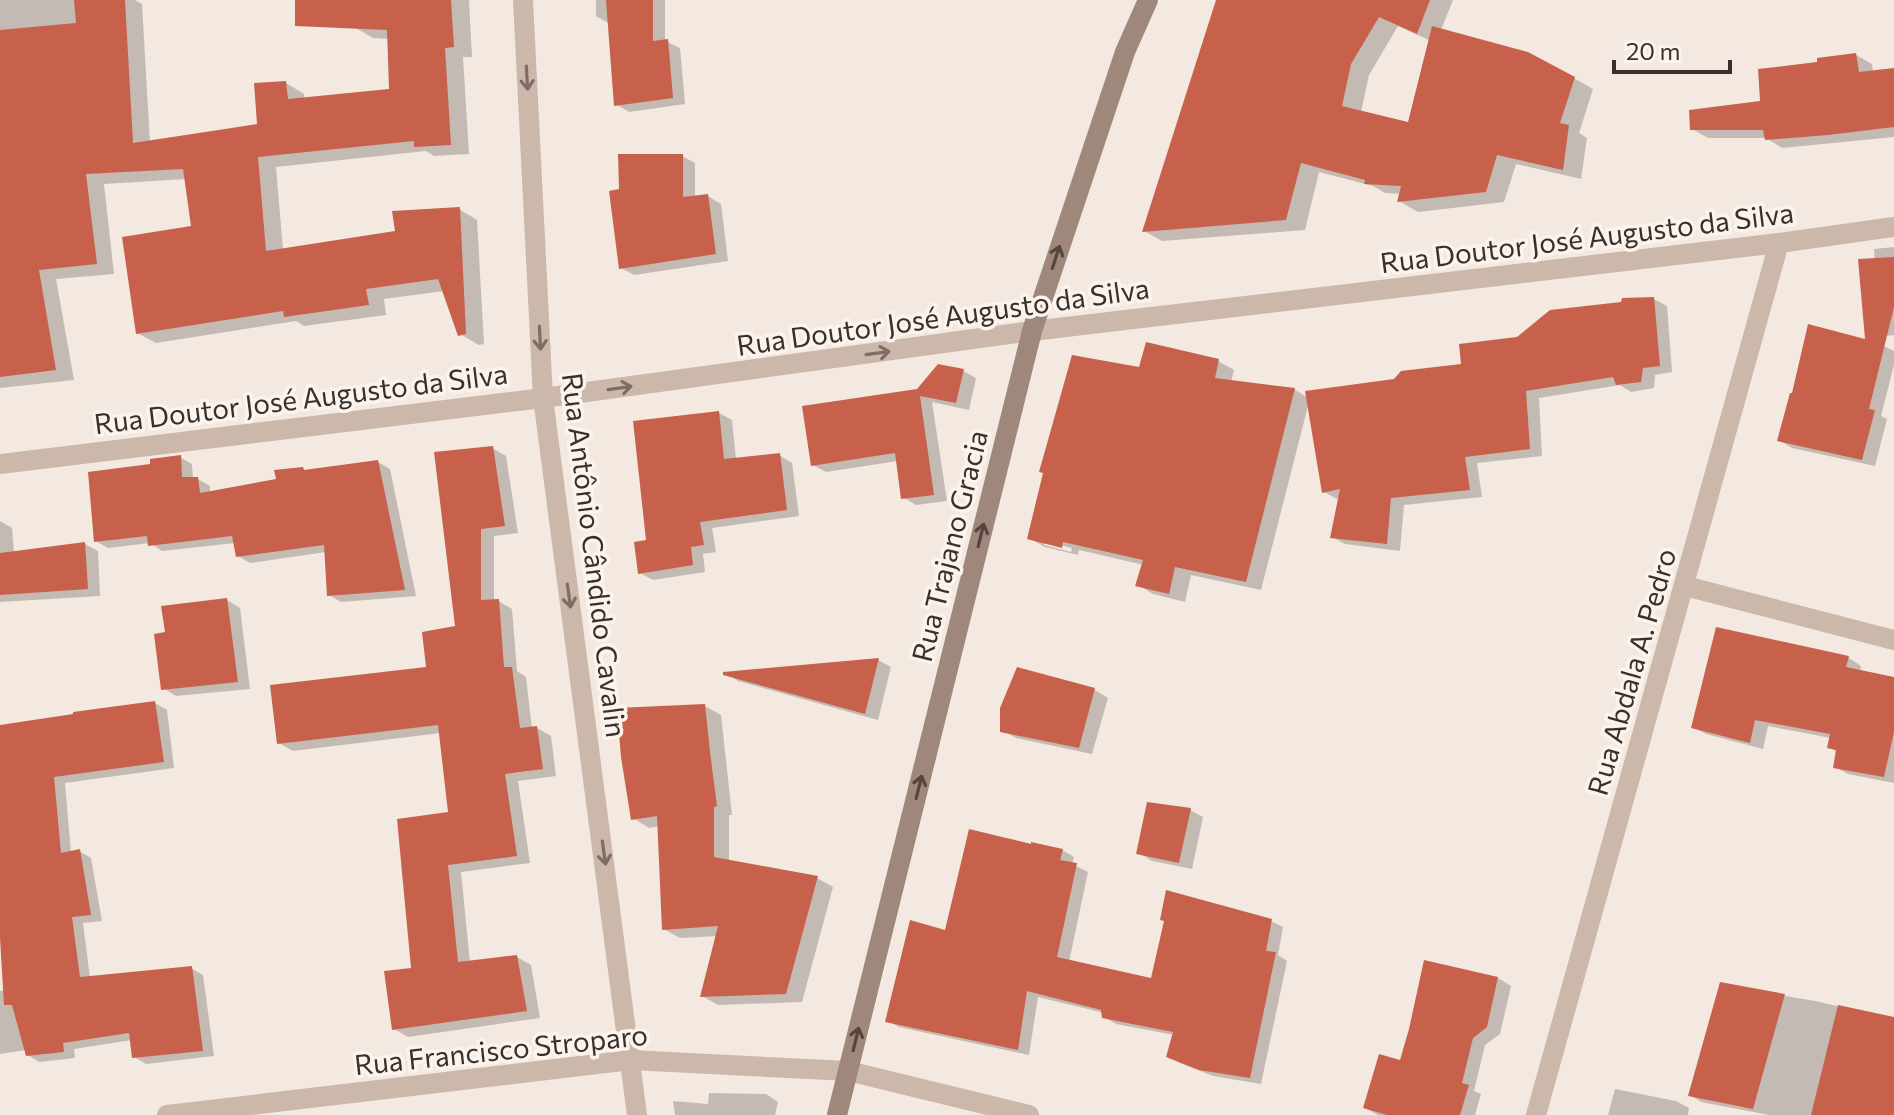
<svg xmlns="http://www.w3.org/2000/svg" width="1894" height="1115" font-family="Commissioner,sans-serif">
<rect width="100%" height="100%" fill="#f4e9e0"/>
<g fill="#0003" fill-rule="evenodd">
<polygon points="0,0 135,0 142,4 150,143 260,126 286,83 304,94 305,100 391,91 389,39 373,38 354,27 352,0 469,0 472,57 463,57 469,154 434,156 426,151 276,167 283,250 397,232 459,209 477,220 484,344 479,345 460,334 444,291 384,299 386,315 304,326 296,321 156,343 137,333 194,228 186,179 104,184 114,274 56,279 74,380 0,388"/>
<polygon points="596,0 665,0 665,41 680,48 685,104 629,112 616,104 610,24 596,16"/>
<path d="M1218,0H1453L1441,30L1574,78L1593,89L1579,133L1587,138L1581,179L1516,164L1504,202L1418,212L1399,201L1401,194L1385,193L1373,186L1319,172L1305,230L1162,241L1144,231ZM1398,26L1431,41L1409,125L1361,112L1369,75Z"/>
<polygon points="1856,55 1872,64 1873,72 1894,70 1894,137 1782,148 1766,138 1708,138 1692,129 1763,103 1819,64"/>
<polygon points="682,156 695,163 695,198 708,196 721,204 728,261 634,275 621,268 621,191"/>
<polygon points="1894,247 1894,335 1879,337 1874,249"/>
<path d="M1654,299L1667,306L1672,372L1655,375L1654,388L1631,392L1620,385L1539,398L1542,456L1477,463L1482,497L1404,505L1400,551L1345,544L1332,537L1340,499H1337L1324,492L1309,402L1261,590L1191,575L1185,602L1153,594L1138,585L1144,565L1079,550L1078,555L1045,547L1029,538L1141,370L1218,361L1234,370L1231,382L1294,389L1308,398L1464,366L1518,339ZM1044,541L1072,548L1071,552L1044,545Z"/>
<polygon points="1884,346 1894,351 1894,365 1881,416 1887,419 1875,466 1792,448 1779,440"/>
<polygon points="963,371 976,378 969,410 932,402 947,501 916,505 903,497 898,461 826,472 813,465 918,391"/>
<polygon points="719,413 732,420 736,460 779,455 792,463 799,516 712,528 716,552 703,554 705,572 653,580 640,573 648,542"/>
<polygon points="492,448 506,456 518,533 494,536 494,601 498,601 512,609 517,671 526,677 532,729 537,728 551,736 556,776 518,781 530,863 461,872 470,963 517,957 531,965 540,1018 408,1037 394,1029 413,969 450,814 441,733 293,751 279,743 428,669 457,628"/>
<polygon points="180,457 192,464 193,479 198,479 210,486 210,493 278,481 303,469 308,471 378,462 390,469 416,596 341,602 329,595 326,552 250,563 238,556 235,543 162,551 150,543 108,548 96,541 153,466"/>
<polygon points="0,521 12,528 14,553 85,544 98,551 100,596 0,602"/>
<polygon points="227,600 240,608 250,689 176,696 163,688 167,633"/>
<polygon points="1718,630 1849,658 1861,666 1860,672 1894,679 1894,783 1848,774 1835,767 1838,752 1829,747 1831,738 1768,726 1763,749 1706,734 1693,727"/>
<polygon points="878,660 891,667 878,720 738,681 725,673"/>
<polygon points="1018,669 1095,690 1108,698 1092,754 1016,738 1002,730"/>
<polygon points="155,703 167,710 174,768 65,783 71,853 79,851 91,858 102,921 83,923 90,978 191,968 203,975 214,1056 146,1064 134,1057 132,1040 74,1049 75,1058 39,1062 28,1055 26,1050 0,1054 0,991 5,990 2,938 0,938 0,727"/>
<polygon points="705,706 721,715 732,815 729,815 729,862 817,878 833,887 802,1002 718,1005 702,996 718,936 680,938 664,929 660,826 649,828 633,818"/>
<polygon points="1190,810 1203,817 1192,869 1152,861 1139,853"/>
<polygon points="1032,846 1062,850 1074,857 1072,864 1088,872 1069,962 1152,981 1271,921 1283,927 1278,955 1287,961 1261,1084 1213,1076 1180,1063 1168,1056 1174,1035 1116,1024 1104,1017 1104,1013 1038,997 1029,1055 899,1027 888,1021 947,932"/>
<polygon points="1498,978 1511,986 1500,1034 1485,1045 1474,1091 1481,1094 1475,1115 1378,1115 1365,1108"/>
<polygon points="1721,985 1815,1001 1894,1019 1894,1115 1769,1115 1701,1102 1690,1095"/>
<polygon points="1615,1089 1676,1101 1689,1108 1688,1115 1608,1115"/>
<polygon points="709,1093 766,1094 778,1102 775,1115 675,1115 673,1101 708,1104"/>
</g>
<g fill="#c7614b">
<polygon points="74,0 125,0 133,143 257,124 254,83 286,81 288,99 389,89 387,30 295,26 295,0 451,0 454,47 445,48 451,145 414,147 414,141 258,157 266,251 395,231 392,211 460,207 466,334 458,336 438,279 366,289 369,305 284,317 283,311 136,334 122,237 191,226 183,169 86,174 97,264 39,270 56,370 0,377 0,30 76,23"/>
<polygon points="606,0 653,0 653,41 668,39 673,98 614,106"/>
<polygon points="1216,0 1430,0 1417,34 1379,17 1351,64 1342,106 1408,122 1432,26 1528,52 1575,77 1560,123 1569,125 1563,170 1497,155 1486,192 1397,202 1401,186 1364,184 1365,180 1301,163 1286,220 1142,232"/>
<polygon points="1856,53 1859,72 1894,68 1894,127 1828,135 1765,140 1763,130 1690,130 1689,110 1760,101 1758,69 1817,62 1817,58"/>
<polygon points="618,154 683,154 683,197 708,194 716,254 619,269 609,191 619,189"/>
<polygon points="1894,257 1894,307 1869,409 1875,410 1862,460 1777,441 1790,393 1792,393 1808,324 1865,339 1858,259"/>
<polygon points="1654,297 1660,366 1643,368 1641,382 1616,385 1613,377 1526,391 1530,449 1465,457 1470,490 1391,498 1387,544 1330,538 1340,489 1322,493 1305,391 1394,379 1401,371 1461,364 1459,344 1517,337 1550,310 1621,302 1622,298"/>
<polygon points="1146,342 1219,359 1215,378 1295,388 1246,582 1175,567 1169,594 1135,586 1143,560 1063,542 1062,548 1027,539 1043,473 1039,472 1072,355 1139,367"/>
<polygon points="938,364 964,369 956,403 920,396 934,495 901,499 895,453 811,466 802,406 917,389"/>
<polygon points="719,411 724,459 780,453 787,510 700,522 704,545 691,547 693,565 638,574 634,542 646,540 633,421"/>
<polygon points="493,446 505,526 481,529 481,600 499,599 504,667 512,667 520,728 537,726 543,769 505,774 517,856 448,865 458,962 517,955 527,1011 392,1030 384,971 411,968 397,819 448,812 438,725 277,744 270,685 426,667 422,632 455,626 434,452"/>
<polygon points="181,455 182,477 198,477 200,493 276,479 274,470 303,467 304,470 378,460 405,590 327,596 324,545 236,557 232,536 148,546 147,536 94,542 88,472 150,464 150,459"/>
<polygon points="85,542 88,589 0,595 0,553"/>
<polygon points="227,598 238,682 161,690 154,634 165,632 161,606"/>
<polygon points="1716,627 1849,656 1846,667 1894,677 1894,732 1884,777 1833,768 1836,750 1827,748 1830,734 1755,720 1750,743 1691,728"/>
<polygon points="879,658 865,714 723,675 723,672"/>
<polygon points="1017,667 1095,688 1079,748 1000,732 1000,708"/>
<polygon points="155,701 164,762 54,777 61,853 80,849 91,915 72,917 80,977 192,966 203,1051 132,1058 129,1033 63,1043 64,1052 26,1056 12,1005 4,1005 0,938 0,725 73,714 73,712"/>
<polygon points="705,704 710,752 717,806 714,807 714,857 818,876 786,994 700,997 718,926 662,930 657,816 631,820 621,757 617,708"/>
<polygon points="1147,802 1191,808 1179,863 1136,854"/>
<polygon points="969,829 1031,844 1031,842 1063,849 1060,860 1077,863 1057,957 1151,978 1164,921 1160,920 1166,890 1272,919 1266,951 1276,952 1250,1078 1199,1070 1166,1057 1173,1032 1102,1018 1101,1010 1027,991 1018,1050 885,1022 910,920 945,930"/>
<polygon points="1424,960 1498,977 1487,1027 1473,1038 1462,1083 1469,1085 1460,1115 1387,1115 1363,1108 1379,1054 1400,1060 1409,1029"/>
<polygon points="1720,982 1785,994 1753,1109 1688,1096"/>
<polygon points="1838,1005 1894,1017 1894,1115 1811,1115"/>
</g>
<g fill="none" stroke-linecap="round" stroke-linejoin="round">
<g stroke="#ccb8ab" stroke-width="20">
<polyline points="523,0 543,398 637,1115"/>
<polyline points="0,464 543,398 1032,331 1779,243 1894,227"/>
<polyline points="1685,586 1894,640"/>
<polyline points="167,1115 631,1060 848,1071 1029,1115"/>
<polyline points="1536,1115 1779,243"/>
</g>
<polyline stroke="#a0877c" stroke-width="20" points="837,1115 1032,331 1125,52 1148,0"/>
</g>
<defs><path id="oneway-shaft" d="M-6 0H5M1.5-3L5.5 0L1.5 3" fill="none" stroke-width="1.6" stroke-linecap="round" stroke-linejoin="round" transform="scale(2)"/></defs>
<g stroke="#7c6d65">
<use href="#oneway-shaft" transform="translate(527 78) rotate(87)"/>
<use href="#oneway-shaft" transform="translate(540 338) rotate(87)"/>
<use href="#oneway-shaft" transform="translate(878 353) rotate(-8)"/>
<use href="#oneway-shaft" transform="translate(620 388) rotate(-8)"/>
<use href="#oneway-shaft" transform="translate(569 596) rotate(82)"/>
<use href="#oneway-shaft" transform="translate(604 853) rotate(82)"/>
</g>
<g stroke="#54453f">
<use href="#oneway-shaft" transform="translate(1056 257) rotate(-72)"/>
<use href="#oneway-shaft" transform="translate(981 535) rotate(-76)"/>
<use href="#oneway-shaft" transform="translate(919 787) rotate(-76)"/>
<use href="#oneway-shaft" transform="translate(856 1039) rotate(-76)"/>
</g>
<g text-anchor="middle" stroke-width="7" stroke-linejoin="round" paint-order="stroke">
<g font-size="28" fill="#3a2f2b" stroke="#fbf4ed">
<text transform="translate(1587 238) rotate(-7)" y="10">Rua Doutor José Augusto da Silva</text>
<text transform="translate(943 317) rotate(-8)" y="10">Rua Doutor José Augusto da Silva</text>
<text transform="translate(301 399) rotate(-7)" y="10">Rua Doutor José Augusto da Silva</text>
<text transform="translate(950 546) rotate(-76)" y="10">Rua Trajano Gracia</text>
<text transform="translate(594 555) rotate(83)" y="10">Rua Antônio Cândido Cavalin</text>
<text transform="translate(1632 672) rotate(-74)" y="10">Rua Abdala A. Pedro</text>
<text transform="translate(501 1050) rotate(-6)" y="10">Rua Francisco Stroparo</text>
</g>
</g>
<path d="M1614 60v12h116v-12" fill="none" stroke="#3a2f2b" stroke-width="4"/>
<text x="1626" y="60" font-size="24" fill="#3a2f2b" stroke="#fbf4ed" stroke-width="6" paint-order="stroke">20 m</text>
</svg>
